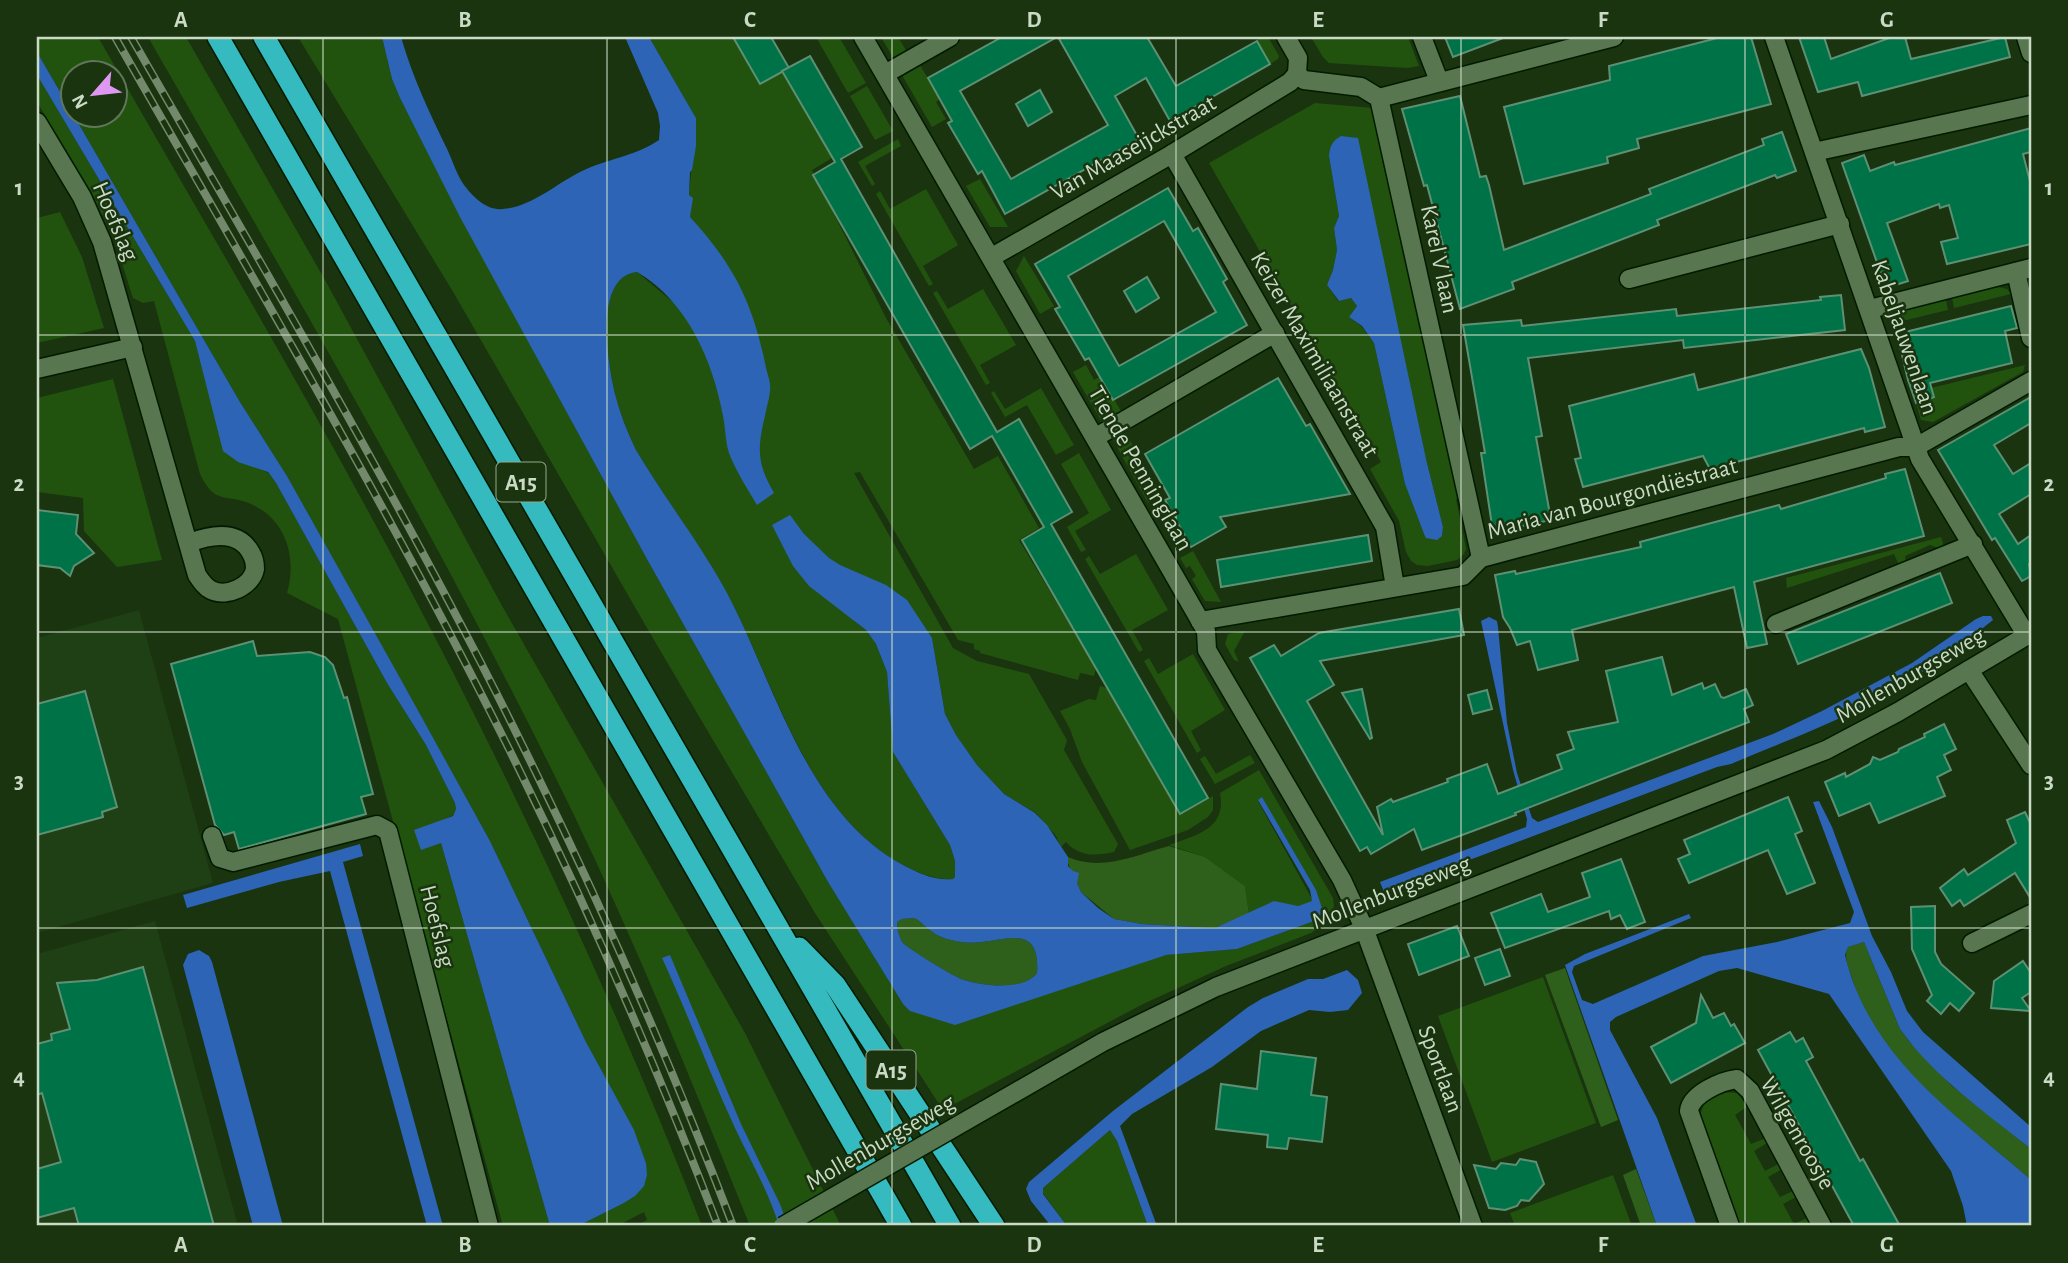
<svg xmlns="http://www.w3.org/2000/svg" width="2068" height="1263" font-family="'Alegreya Sans',sans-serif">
<rect width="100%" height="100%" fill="#19340f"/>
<g fill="#1f3f14">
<polygon points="139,610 213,883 37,933 37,638"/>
<polygon points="155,921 238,1226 37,1226 37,954"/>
</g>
<g fill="#22530e" fill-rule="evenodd">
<path d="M37,37H98C209,231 324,423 427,622C529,818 622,1020 702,1226H635L647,1220L644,1212L617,1226H578L622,1204L646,1163L633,1130L586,1042L490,841L287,476L240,402L37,52ZM74,74H116V116H74Z"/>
<path d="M148,37H186L325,280L501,604L745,1033L841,1226H750C694,1087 638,948 573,813C444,548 295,293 148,37Z"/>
<path d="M298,37H382L392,79L400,98L520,326L648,561L828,882L903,1004L1166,955L1237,949L1317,920L1323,911L1315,889L1262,798L1258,801L1313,901L1298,906L1270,903L1249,914L1245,886L1205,857L1169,845C1196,835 1227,829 1220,793L1259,770L1333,898L1334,907L1326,922L1311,933L1226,966L1143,1004L943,1110L815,913L654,640L452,290Z"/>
<path d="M649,37H733L758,81L780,68L832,158L812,170L886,318L974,469L998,456L1039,528L1019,540L1096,668L1094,676L1080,673L1078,680L980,653V651L974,649V644L958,640L860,472L854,473L953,648L977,661L1029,674L1067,740L1064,750L1118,844L1114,852C1096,856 1079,857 1066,842L1061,847L1056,836L1036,813L1004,794L977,765L956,735L945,714L932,638L854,621L866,630L876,644L887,672L893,752L950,845L955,861L956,877L953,879C934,880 919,873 903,865C806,813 776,684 727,594C700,544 665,499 636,450C627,432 620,413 615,394C608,365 593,276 637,272L674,303L728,266L690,217L692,198L689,195L696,118Z"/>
<polygon points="816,37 839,37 866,83 848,93"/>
<polygon points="881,37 898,37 907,52 894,59"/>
<polygon points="1258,37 1268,37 1279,56 1278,59 1270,64 1257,41"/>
<polygon points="1311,37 1408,37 1419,66 1407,68 1329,63 1323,57"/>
<polygon points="920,65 940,99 936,102 946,119 932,127 902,75"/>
<path d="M37,75L195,341L207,386L260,469L268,473L276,483L387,683L426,745L455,803L456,809L453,815L444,820L441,843L550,1226H503L338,619L287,593C297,559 287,521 253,505C226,492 216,507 200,474L154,301L143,303L133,298L117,248L105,221L92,193L37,102Z"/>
<polygon points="867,86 893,131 875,140 850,96"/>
<path d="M1315,103L1373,108L1459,498L1456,499L1466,549L1463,555L1457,560L1428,566L1417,565L1411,561L1406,552L1399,521L1370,469L1381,462L1209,163ZM1329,156L1426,459L1443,527L1442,536L1424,534L1405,484L1374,343L1361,326L1349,317L1357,306L1351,298L1338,301L1327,285L1333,270L1337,250L1334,228L1339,216Z"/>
<polygon points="898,139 901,146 865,166 875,184 872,186 858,162"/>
<polygon points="980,179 1008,227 990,227 966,186"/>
<polygon points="926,189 958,245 923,266 933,284 929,286 876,194 880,191 890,209"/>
<polygon points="60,212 82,257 104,328 37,343 37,218"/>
<polygon points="1024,256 1054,306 1040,314 1016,271"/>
<polygon points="1998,287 2007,289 2011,294 1954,308 1952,298"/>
<polygon points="983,289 1016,345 980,365 990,383 986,385 933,293 937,291 948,309"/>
<polygon points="1946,300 1948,310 1894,323 1892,313"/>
<polygon points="1086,365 1094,380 1101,376 1122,413 1103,424 1073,372"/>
<polygon points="2025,365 2023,372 1933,422 1921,420 1916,403 1934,397 1931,388"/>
<polygon points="113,379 162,560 117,567 84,531 83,498 37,492 37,398"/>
<polygon points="1041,388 1074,445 1056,455 1027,405 1005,417 991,393 994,391 1005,409"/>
<polygon points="1126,433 1161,495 1148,503 1113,440"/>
<polygon points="1079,453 1111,510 1075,531 1086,550 1081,552 1067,527 1089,513 1061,464"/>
<polygon points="1941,537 1944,547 1939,548 1930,545 1905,556 1906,563 1899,565 1894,554 1787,588 1786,578"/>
<polygon points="1193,551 1221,602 1205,601 1192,579 1196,576 1190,566 1186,568 1180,558"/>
<polygon points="1136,554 1168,610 1132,630 1143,650 1139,652 1085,559 1089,556 1100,574"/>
<polygon points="1245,631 1234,651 1239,662 1234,660 1225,644 1228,634"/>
<polygon points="1193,654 1225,710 1191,731 1201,750 1197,753 1144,661 1149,658 1158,674"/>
<polygon points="1100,686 1107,688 1180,814 1213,796 1213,810 1208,817 1188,830 1130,850 1082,762 1070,729 1060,711 1089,699 1096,700"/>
<polygon points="1250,755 1255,763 1215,784 1200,759 1205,756 1216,774"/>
<polygon points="1543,977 1596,1123 1492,1162 1438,1016"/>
<polygon points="1724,1092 1737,1093 1748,1106 1735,1115 1751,1144 1766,1138 1767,1143 1754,1151 1765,1171 1778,1164 1782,1169 1768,1177 1780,1197 1793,1191 1795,1192 1796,1197 1783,1204 1794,1224 1807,1218 1810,1223 1804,1226 1739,1226 1700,1115 1705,1102"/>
<polygon points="1110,1130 1117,1141 1148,1226 1067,1226 1043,1193 1043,1188"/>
<polygon points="1613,1175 1632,1226 1515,1226 1510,1213"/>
</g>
<g fill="#2e601c">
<path d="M1169,846L1205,857L1245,886L1249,914L1215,928L1142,924L1114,919L1081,892L1067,861L1068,857C1101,872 1136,855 1169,846Z"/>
<path d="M914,918C921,921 925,927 931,931C940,938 950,940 961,942C995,948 1041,915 1037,973C1024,991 983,986 964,980C954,977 909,950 903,943C899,937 897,929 897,922L902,919Z"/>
<path d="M1864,942L1900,1029L1908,1040L1952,1086L2031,1149V1180C1965,1122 1879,1066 1852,978C1849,968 1843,957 1848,947Z"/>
<polygon points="1565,968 1618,1120 1601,1127 1545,975"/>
<polygon points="1636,1169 1657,1226 1641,1226 1623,1175"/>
</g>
<g fill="#2d64b5" fill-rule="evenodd">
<path d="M382,37H401C412,76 430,114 448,151C453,162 457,175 464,185C473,197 487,211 503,209C531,207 556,184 580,172C606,159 636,156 659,140L660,126L658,113L625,37H649L696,118V146L692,170L690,172L689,195L693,198L690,217C733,264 752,301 765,363C766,370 769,377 770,384C771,394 767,405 765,416C757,448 757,464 774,493L757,505C748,490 738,474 731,458C725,445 726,430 723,416C713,361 687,301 637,272C593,276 608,365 615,394C620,413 627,432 636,450C665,499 700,543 727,593C775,684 806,813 903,865C919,873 934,881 953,879L955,877V861L950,845L893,752L887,672L876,644L866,630L809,586L793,566L772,525L790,515L804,534L829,558L840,565L886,585L907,600L932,638L945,714L956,735L977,765L1004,794L1035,813L1047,825L1068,857V866L1073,871L1079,873L1077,883L1081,892L1098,908L1114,919L1142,924L1215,928L1274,901L1298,906L1312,901L1310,890L1258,800L1262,797L1316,890L1323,911L1317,920L1237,949L1166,955L955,1025L910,1011L903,1004L828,882L648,561L460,217L400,98L392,79ZM914,918C921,921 925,927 931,931C940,938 950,940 961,942C995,948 1041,915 1037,973C1024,991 983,986 964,980C954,977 910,950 903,943C899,937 897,929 897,922L902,919Z"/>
<polygon points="37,52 240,402 287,476 400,678 490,841 586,1042 634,1130 646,1163 647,1175 644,1186 635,1196 622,1204 578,1226 550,1226 441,843 421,850 414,830 453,816 456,809 455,803 426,745 387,683 276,483 268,472 238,462 223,451 195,341 37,75"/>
<path d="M1341,136L1358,138L1426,459L1443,527L1442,536L1437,540L1426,538L1424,534L1405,484L1374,343L1362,326L1349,317L1357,306L1351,298L1339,301L1327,285L1333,270L1337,250L1334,228L1339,216L1329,156C1330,146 1332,141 1341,136Z"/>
<path d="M1983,616H1991L1993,620C1951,654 1907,684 1859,709C1817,730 1773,746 1731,764L1717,767L1384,892L1380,882L1526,827L1527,819L1513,770L1481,621L1489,617L1497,621L1498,627L1507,723L1517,773L1532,818L1538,822L1773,734L1822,711L1912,663L1976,619Z"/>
<path d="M1819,801L1832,827L1872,936L1891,972L1907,1011L1923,1032L2031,1127V1149C1985,1112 1934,1077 1900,1029L1864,942L1848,947L1845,955C1870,1059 1956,1114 2031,1180V1226H1967L1963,1206L1951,1171L1829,994L1737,968L1719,971L1616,1017L1610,1022V1030L1657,1118L1697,1226H1657L1565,965L1585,954L1689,914L1691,918L1574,966L1572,972L1582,1000L1593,1004L1703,956L1777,942L1850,923L1854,912L1813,802Z"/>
<polygon points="360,844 363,856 343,862 443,1226 427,1226 330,871 279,882 187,908 183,895"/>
<polygon points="199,950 209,956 212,962 283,1226 253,1226 183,965 188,954"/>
<path d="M670,955L741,1124L780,1204L788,1226H779C769,1192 750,1160 735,1128C709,1072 688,1014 662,958Z"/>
<polygon points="1347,970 1358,980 1362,993 1348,1010 1330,1012 1309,1010 1261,1031 1212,1067 1132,1114 1120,1126 1157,1226 1148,1226 1117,1141 1110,1130 1043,1188 1043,1194 1067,1226 1051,1226 1031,1201 1026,1189 1029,1182 1113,1111 1248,1007 1263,998 1308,979 1323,979"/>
</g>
<g fill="#007247" stroke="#5e9074" stroke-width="2" fill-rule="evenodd">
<polygon points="733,37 771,37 789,68 760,84"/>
<polygon points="1002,37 1057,37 960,91 1011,179 1108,125 1058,37 1147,37 1176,86 1257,41 1270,64 1170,121 1146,78 1115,96 1139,139 1005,214 982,171 978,174 948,123 952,121 928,78"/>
<polygon points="1445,37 1503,37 1503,38 1453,57"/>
<polygon points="1721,37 1751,37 1771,104 1637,139 1639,148 1607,157 1608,163 1524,184 1504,107 1610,80 1609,66"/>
<polygon points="1799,37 1824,37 1831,59 1892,37 1905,37 1911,59 2005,37 2010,57 1862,96 1858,82 1818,92"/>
<polygon points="810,56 862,147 841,159 918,295 997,432 1019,419 1072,512 1051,524 1208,798 1180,814 1022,540 1044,527 992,436 970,449 813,175 835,162 782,71"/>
<polygon points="1040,90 1052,112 1028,126 1016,104"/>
<polygon points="1460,96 1480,177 1486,176 1489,185 1504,250 1651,194 1649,189 1764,145 1762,139 1782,132 1796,171 1777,178 1775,175 1657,220 1659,225 1512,282 1514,289 1460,309 1427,185 1424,186 1402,109"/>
<polygon points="2031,128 2031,152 2023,154 2031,185 2031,244 1947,264 1941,242 1958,238 1949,205 1940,208 1939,204 1887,223 1908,281 1886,288 1842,163 1864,155 1870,171 1894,162 1895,165"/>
<path d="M1168,188L1193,231L1198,228L1218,263L1227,279L1223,282L1247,325L1113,400L1089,358L1085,360L1055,309L1060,307L1035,264ZM1164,221L1216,312L1119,366L1068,276Z"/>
<polygon points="1147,277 1159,298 1136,312 1124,291"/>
<polygon points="1841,295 1845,330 1684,348 1683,340 1528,358 1542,436 1536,437 1551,520 1493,532 1481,453 1485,453 1463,325 1521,320 1522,326 1676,309 1677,316 1821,300 1820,297"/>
<polygon points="2011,306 2017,328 2005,331 2012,363 1930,383 1934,397 1916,403 1908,380 1897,334"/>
<polygon points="1861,349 1869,368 1885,427 1865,432 1864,428 1710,469 1703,456 1583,487 1575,459 1581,458 1569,406 1694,374 1698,390"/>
<polygon points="1278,378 1306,426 1310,424 1350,494 1220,517 1226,527 1191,547 1165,500 1170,498 1145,454"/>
<polygon points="2031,397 2031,423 1994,445 2013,474 2031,463 2031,494 1999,514 2018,544 2031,535 2031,562 2029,564 2031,576 2022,581 1995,538 1992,540 1938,450"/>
<polygon points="1905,469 1924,536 1754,582 1767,644 1747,648 1734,587 1572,630 1578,660 1538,670 1530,641 1517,645 1510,628 1503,617 1495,575 1515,571 1516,574 1641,547 1640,542 1779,505 1781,509 1886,478 1885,474"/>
<polygon points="37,510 78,515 76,534 94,553 74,566 70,576 60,568 37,565"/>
<polygon points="1368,535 1372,561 1221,587 1217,560"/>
<polygon points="1940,573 1952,603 1798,664 1786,634"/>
<polygon points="1459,609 1464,635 1320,661 1334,685 1307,701 1383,835 1377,807 1391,799 1393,802 1448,782 1447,779 1487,764 1498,794 1562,769 1557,755 1574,749 1568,732 1618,722 1606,671 1662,657 1672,695 1702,683 1704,689 1715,684 1721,697 1724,698 1746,689 1753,705 1744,709 1749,722 1515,813 1516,815 1422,850 1414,829 1371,854 1367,847 1360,851 1250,658 1274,645 1281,656 1319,633"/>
<polygon points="253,641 257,656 310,652 325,657 333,665 344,698 347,697 373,794 361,797 366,814 239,849 234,832 224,835 215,825 171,664"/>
<polygon points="1362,689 1372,738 1370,739 1342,693"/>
<polygon points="1487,690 1492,709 1473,714 1468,695"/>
<polygon points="85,691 117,807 102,812 103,817 37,835 37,704"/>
<polygon points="1944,724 1956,749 1944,755 1951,770 1937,777 1945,796 1879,823 1870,803 1839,816 1825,782 1845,773 1846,777 1870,764 1873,757 1880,760 1898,752 1899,749 1925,737 1924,734"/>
<polygon points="1788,797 1802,831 1795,834 1815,883 1787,894 1768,850 1689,883 1678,859 1690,854 1684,840"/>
<polygon points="2025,812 2031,825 2031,899 2015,873 1964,906 1960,900 1952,906 1940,888 1964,869 1968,875 2016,843 2007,820"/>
<polygon points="1621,859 1645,922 1627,929 1620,915 1611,919 1609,911 1505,948 1491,913 1541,894 1548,912 1590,897 1582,873"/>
<polygon points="1935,906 1935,952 1941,964 1974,993 1959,1011 1950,1003 1941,1014 1927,1001 1932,995 1912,949 1911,907"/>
<polygon points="1457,926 1469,956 1419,975 1408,944"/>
<polygon points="1500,949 1510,976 1485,985 1475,958"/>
<polygon points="2023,961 2031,973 2031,992 2022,998 2031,1011 1991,1008 1994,981"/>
<polygon points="143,967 214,1226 79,1226 74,1208 37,1218 37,1169 61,1162 42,1093 37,1095 37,1044 52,1040 51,1034 70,1029 57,983 97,980"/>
<polygon points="1701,995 1713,1018 1724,1013 1731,1026 1734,1024 1745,1043 1671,1083 1651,1047 1696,1023"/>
<polygon points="1790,1032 1796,1042 1803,1038 1813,1057 1806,1061 1860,1161 1863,1159 1900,1226 1854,1226 1758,1050"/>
<polygon points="1261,1051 1316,1058 1311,1095 1327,1097 1322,1142 1289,1138 1287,1149 1267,1147 1268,1135 1216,1129 1221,1084 1257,1089"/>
<polygon points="1520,1159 1536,1162 1544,1184 1529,1201 1521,1200 1517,1206 1505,1210 1489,1208 1474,1165 1496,1169 1501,1163 1516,1165"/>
</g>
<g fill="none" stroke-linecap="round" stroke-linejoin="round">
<defs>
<g id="minor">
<polyline points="863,37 1167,563 1206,631 1207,650 1342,880 1364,928 1473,1226"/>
<polyline points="1286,37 1298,58 1297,74 1304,80 1361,87 1379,98 1481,558"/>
<polyline points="1422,37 1439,81"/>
<polyline points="1774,37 1920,459 2027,636"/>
<polyline points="2026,37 2031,53"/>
<polyline points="885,74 950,37"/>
<polyline points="1379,98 1614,37"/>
<path d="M37,122L82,197L102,242L197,575C201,581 205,587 211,590C227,598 252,586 255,569C255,563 254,558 251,553C238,529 210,535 189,543"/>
<polyline points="1814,152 2031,105"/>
<polyline points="1172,154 1385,527 1395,587"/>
<polyline points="992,257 1172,154 1290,82 1297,74"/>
<polyline points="2016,272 2031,338"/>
<polyline points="1629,279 1840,224"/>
<polyline points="1870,309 2031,268"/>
<polyline points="37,369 133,347"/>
<polyline points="1096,437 1275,333"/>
<polyline points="1200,621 1463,576 1481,558 1899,447 1916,447 2031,381"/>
<polyline points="1776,624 1973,544"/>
<polyline points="1969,670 2031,765"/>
<polyline points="212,836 220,858 233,862 377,825 388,831 489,1226"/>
<polyline points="1972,943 2031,914"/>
<polyline points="983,1111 1103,1042 1216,987 1826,750 1898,712 2031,633"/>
<path d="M1730,1226L1689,1111C1691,1094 1721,1081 1737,1079L1750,1091L1822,1226"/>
</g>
<g id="highway">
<polyline points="218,37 901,1226"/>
<polyline points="264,37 950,1226"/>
<polyline points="799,948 835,985 994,1226"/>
</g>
</defs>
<use href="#minor" stroke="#021b00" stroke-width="21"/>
<use href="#highway" stroke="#021b00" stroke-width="24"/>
<use href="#minor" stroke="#58764f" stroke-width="18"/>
<use href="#highway" stroke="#35babf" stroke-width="21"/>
<defs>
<g id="rail">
<path d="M115,37C248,270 385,501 505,741C584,899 655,1062 718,1226"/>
<path d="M131,37C250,244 371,451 481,663C575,846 660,1034 733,1226"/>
</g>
</defs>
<use href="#rail" stroke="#74896c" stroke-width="8"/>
<use href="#rail" stroke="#19340f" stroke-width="5" stroke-dasharray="16" stroke-linecap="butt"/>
<defs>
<polyline id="minor-bridge" points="783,1226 983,1111"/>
</defs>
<use href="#minor-bridge" stroke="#021b00" stroke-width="21" stroke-linecap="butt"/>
<use href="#minor-bridge" stroke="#58764f" stroke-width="18"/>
</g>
<path fill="none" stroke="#cadac5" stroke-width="2" stroke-opacity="0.55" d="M323,37V1226M607,37V1226M892,37V1226M1176,37V1226M1461,37V1226M1745,37V1226M37,335H2031M37,632H2031M37,928H2031"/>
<g text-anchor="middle" stroke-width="5" stroke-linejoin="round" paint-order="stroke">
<g fill="#19340f" stroke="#95a88e" stroke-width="2">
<rect x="496.5" y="462.5" width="49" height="39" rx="5"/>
<rect x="866.5" y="1050.5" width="49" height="39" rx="5"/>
</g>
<g font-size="23" font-weight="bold" fill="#cadac5">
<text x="521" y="490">A15</text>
<text x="891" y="1078">A15</text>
</g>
<g font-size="24" fill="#cadac5" stroke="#19340f">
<text transform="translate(1133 147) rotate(-30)" y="8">Van Maaseijckstraat</text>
<text transform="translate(116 221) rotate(67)" y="8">Hoefslag</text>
<text transform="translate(1440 259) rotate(78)" y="8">Karel V laan</text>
<text transform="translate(1905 337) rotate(71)" y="8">Kabeljauwenlaan</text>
<text transform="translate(1315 354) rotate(60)" y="8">Keizer Maximiliaanstraat</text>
<text transform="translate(1141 468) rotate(60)" y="8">Tiende Penninglaan</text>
<text transform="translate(1612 498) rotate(-15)" y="8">Maria van Bourgondiëstraat</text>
<text transform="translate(1910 675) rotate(-30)" y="8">Mollenburgseweg</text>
<text transform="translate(1391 892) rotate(-21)" y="8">Mollenburgseweg</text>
<text transform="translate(438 926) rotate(76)" y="8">Hoefslag</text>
<text transform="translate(1441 1069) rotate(70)" y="8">Sportlaan</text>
<text transform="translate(1798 1133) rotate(60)" y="8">Wilgenroosje</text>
<text transform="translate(880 1142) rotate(-30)" y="8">Mollenburgseweg</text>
</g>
</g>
<rect width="2068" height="1263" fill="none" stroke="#19340f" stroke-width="77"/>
<g transform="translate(94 94) rotate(242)"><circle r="33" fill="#19340f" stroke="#607658" stroke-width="2"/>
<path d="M0-5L12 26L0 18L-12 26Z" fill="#de98f2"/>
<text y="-10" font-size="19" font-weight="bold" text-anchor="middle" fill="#cadac5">N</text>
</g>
<rect x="38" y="38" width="1992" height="1186" fill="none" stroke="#cadac5" stroke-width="2.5"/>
<g font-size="23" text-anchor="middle" font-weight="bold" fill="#cadac5">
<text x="181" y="27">A</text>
<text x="465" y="27">B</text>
<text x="750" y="27">C</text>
<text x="1034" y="27">D</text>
<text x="1318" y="27">E</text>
<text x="1603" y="27">F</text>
<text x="1887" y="27">G</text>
<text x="19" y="195">1</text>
<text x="2049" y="195">1</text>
<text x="19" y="491">2</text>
<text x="2049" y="491">2</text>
<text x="19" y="788">3</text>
<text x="2049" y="788">3</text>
<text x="19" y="1084">4</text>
<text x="2049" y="1084">4</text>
<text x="181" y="1252">A</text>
<text x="465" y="1252">B</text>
<text x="750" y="1252">C</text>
<text x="1034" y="1252">D</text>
<text x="1318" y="1252">E</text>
<text x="1603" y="1252">F</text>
<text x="1887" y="1252">G</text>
</g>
</svg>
